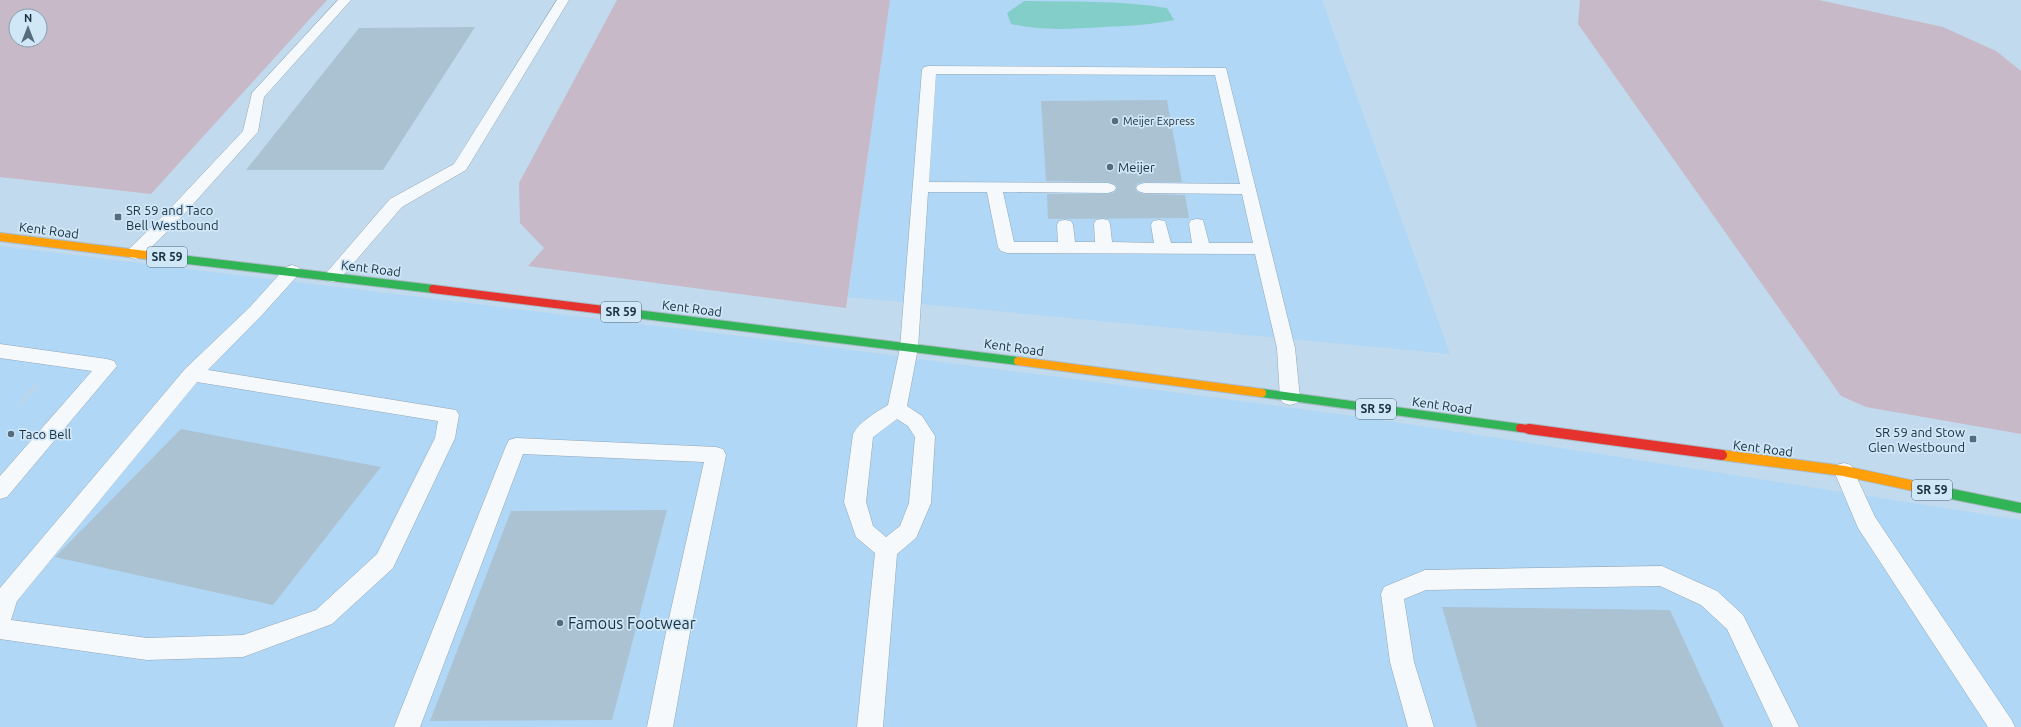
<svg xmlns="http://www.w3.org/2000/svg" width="2021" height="727" font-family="Ubuntu,sans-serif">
<rect width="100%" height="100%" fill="#c1daed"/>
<g fill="#b0d7f5">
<polygon points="890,0 1322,0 1450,354 848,297"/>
<polygon points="0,246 821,346 1369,418 2021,520 2021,727 0,727"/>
</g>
<g fill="#c8b9c8" fill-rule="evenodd">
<path d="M0,0H327L151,194L0,177ZM16,16H40V40H16Z"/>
<polygon points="617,0 890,0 846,308 528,266 544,248 520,223 519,183"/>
<polygon points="1580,0 1819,0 1943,27 1996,51 2021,71 2021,434 1866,407 1841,396 1578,24"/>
</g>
<path fill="#84cec9" d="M1024,1C1071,2 1121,0 1167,8L1174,20C1150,25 1127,26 1103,27C1072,29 1041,31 1011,24L1007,13Z"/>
<g fill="#abc2d2">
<polygon points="475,27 383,170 246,170 359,28"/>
<polygon points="1167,100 1182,182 1144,182 1137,184 1135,189 1138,192 1144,194 1185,195 1189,218 1048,219 1047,194 1108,194 1115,192 1117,187 1114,184 1108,182 1046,181 1041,101"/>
<polygon points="181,429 381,467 273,605 55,557"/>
<polygon points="667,510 612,720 430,721 511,511"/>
<polygon points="1442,607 1670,610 1724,727 1477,727"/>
</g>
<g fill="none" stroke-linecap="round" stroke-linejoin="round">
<defs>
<g id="lane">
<polygon points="338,0 351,0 264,97 258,132 255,135 177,222 141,257 135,259 129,257 126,253 129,249 165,214 243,131 252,93"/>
<polygon points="557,0 569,0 466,170 402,207 339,280 333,282 327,280 324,276 327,272 390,199 454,164"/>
<path d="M929,66L1226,68L1295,348L1300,398L1297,403L1290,405L1283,403L1280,398L1277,348L1255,254L1007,253L1001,251L998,247L987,192H928L918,348L907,406L922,416L935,436L931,503L916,538L897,554L883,727H857L875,553L856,537L844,502L853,434C860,421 875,413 888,405L900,348L922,70L924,67ZM936,74L1215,75L1240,184L1144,183L1138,185L1136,188L1138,191L1144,193L1242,194L1253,243H1209L1203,220L1197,219L1191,220L1189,224L1192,243H1171L1165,221L1159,220L1153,221L1151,225L1154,243L1112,242L1110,224L1108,220L1102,219L1096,220L1094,224L1095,242H1075L1073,225L1071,221L1065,220L1059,221L1057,225L1058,242H1014L1003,192L1108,193L1114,191L1116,188L1114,185L1108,183L929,182ZM897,419L908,426L915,437L909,503L900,526L886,537L873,526L866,502L873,437Z"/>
<path d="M292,265L298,267L301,271L298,275L262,315L208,370L456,410L459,415L455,438L393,568L332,624L243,657L147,660L0,639V588L185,369L250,307L286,267ZM197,382L438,421L435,438L377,554L316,610L243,635L147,638L11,620L17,601Z"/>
<polygon points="0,344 107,359 114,361 117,366 7,497 0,499 0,476 92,371 0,358"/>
<polygon points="516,438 716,447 723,449 726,455 690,632 673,727 647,727 666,632 704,462 523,454 420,727 394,727 506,446 509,440"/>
<polygon points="1844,463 1851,465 1875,517 2011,719 2015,727 1988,727 1858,528 1834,471 1837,465"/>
<polygon points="1662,566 1717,591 1743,615 1799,727 1773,727 1727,629 1701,605 1660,586 1426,590 1404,599 1414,662 1434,727 1408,727 1390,662 1381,594 1384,587 1425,570"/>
</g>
<g id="fast-far1">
<polyline points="154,256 433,289"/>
<polyline points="612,311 1018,361"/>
<polyline points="1262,393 1520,428"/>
</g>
<polyline id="fast" points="1942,492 2021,508"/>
<g id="slow-far1">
<polyline points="0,237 154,256"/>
<polyline points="1018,361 1262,393"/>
</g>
<polyline id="slow" points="1722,455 1844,471 1942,492"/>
<g id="jam-far1">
<polyline points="433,289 612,311"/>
<polyline points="1520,428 1537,430"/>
</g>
<polyline id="jam" points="1529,429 1722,455"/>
</defs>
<use href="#lane" stroke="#92a7b7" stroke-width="1"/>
<use href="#fast-far1" stroke="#aab9c4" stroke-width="10"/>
<use href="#fast" stroke="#aab9c4" stroke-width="12"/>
<use href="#slow-far1" stroke="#aab9c4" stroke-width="10"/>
<use href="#slow" stroke="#aab9c4" stroke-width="12"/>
<use href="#jam-far1" stroke="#aab9c4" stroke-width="10"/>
<use href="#jam" stroke="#aab9c4" stroke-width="12"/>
<polyline stroke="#cbd3d9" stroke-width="2.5" stroke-dasharray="3 2" stroke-linecap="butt" points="21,403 37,385"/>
<use href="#lane" fill="#f6f9fc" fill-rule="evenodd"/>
<use href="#fast-far1" stroke="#30b455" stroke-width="8"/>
<use href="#fast" stroke="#30b455" stroke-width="10"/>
<use href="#slow-far1" stroke="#ff9f0a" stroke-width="8"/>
<use href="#slow" stroke="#ff9f0a" stroke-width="10"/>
<use href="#jam-far1" stroke="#e5322d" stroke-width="8"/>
<use href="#jam" stroke="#e5322d" stroke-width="10"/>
</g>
<g fill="#546c7d" stroke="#d0e7f8" stroke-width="1.5">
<circle cx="1115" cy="121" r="4"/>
<circle cx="1110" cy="167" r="4"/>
<rect x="114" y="213" width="8" height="8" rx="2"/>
<circle cx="11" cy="434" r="4"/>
<rect x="1969" y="435" width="8" height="8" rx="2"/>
<circle cx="560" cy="623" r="4"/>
</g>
<g text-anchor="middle" stroke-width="3.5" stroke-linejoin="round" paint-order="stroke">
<g font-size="11" fill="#193040" stroke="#d0e7f8" text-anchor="start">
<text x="1123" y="125">Meijer Express</text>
</g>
<g fill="#d0e7f8" stroke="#506777" stroke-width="1">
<rect x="147" y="247" width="40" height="20" rx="3"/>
<rect x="601" y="302" width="40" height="20" rx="3"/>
<rect x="1356" y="399" width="40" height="20" rx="3"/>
<rect x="1912" y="480" width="40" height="20" rx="3"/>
</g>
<g font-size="12" font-weight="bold" fill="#193040">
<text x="167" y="261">SR 59</text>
<text x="621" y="316">SR 59</text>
<text x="1376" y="413">SR 59</text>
<text x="1932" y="494">SR 59</text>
</g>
<g font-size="13" fill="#193040" stroke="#d0e7f8" text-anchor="start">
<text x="1118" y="172">Meijer</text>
<text x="126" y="215">SR 59 and Taco<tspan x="126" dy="15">Bell Westbound</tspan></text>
<text x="1965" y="437" text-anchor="end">SR 59 and Stow<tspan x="1965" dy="15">Glen Westbound</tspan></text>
<text x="19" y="439">Taco Bell</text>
</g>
<g font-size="13" fill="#193040" stroke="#d0e7f8">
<text transform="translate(49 230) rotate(7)" y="5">Kent Road</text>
<text transform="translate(371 268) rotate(7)" y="5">Kent Road</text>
<text transform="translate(692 308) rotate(7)" y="5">Kent Road</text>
<text transform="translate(1014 347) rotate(8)" y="5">Kent Road</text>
<text transform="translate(1442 405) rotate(8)" y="5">Kent Road</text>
<text transform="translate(1763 448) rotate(7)" y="5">Kent Road</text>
</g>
<g font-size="16" fill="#193040" stroke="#d0e7f8" text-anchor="start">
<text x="568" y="629">Famous Footwear</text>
</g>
</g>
<g transform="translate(28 28)"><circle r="19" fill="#d0e7f8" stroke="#879eae"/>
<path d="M0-3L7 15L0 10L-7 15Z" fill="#546c7d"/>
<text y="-6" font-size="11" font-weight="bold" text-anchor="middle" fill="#193040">N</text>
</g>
</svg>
